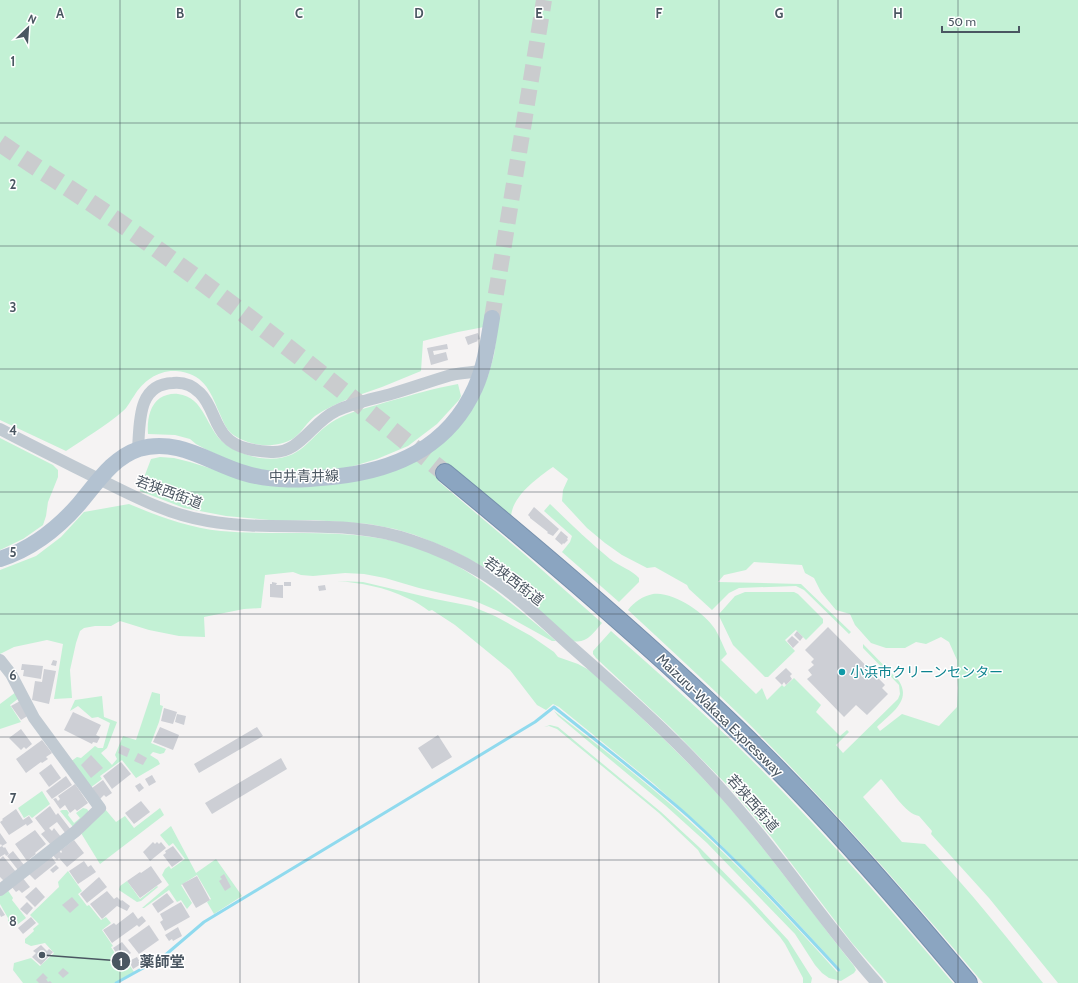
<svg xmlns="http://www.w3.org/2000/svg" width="1078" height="983" font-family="Cabin,'Noto Sans JP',sans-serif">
<rect width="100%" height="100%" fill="#f5f3f3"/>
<g fill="#c3f1d5">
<path d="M0,0H1078V983H1058L989,898L931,834L932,831L919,816C905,814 891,789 881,779L863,797L902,842L925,844C967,887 1005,935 1043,983H983C907,893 829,804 745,720C707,683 667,646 628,610C634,602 643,596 653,594C673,591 705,613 715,629C720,637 723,646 727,654L721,660L756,694L762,688L767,700L782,685L784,687L794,678L821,705L816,712L840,736L847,730L849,732L836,745L843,753L898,699L900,694L899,685L863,648V644L899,681C912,701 890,714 877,727L880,731L902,714L939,726L957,707L958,688L957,673V660L949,642L941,637L926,644L916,642L905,648H886L871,643L855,625L850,614L836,610L821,592L814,578L805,573L802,565L754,562L746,570L724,575L718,582L801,584L851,632L849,634L804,590L796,586L739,588L729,593L712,610L689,589L687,585L655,567L647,568L622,555L605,543L587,528L562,501L563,490L568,479L553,467C537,478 511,497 511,518L447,470L438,481L524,554L602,623C593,633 587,644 573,641L506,583L489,570L452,550L415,535L395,529L369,524L313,520L280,521L226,516L184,508L140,491V488L151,459L160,457L174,458L190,462L225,473L390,472L479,397L488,376L494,355L499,318L484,327L458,332L423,341L421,371C408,376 395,382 382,387C359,395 336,402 315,416C307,422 302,432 294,438C285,444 272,446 262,445C251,444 236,439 229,431C224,425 222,418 219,412C210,390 203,373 176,371C158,370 143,381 134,396C130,401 128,407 123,411C106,426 85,438 66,451L0,420Z"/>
<path d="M458,384L461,396L459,400L437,424L408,446L377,459L347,468L327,472L281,473L245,467L209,451L196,444L190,439L175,435L148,434C147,421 149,406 160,398C165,395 172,393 178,394C205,397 206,429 224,443C234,451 248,456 260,458C306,464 308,432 341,417C356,410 374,406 390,401C412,395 435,388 458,384Z"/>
<polygon points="0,438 53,465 58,470 58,477 48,502 46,516 43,525 23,539 0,550"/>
<path d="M129,504C158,516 189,528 221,531C275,536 330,529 384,539C455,552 503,596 556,641H552L498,611L475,601L419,588L385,578L364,574L345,573L313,576L301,575L293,572L265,575L261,608L244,609L204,617L205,637L179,636L149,630L120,621L111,626H95L84,628L80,631L76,643L70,670L72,698L54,699L63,644L47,640L14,647L0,654V570L36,556L61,537L84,512Z"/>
<path d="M550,504C570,523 589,542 610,559C619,566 632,570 639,578V582L619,602L562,552L570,542L572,536L544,511Z"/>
<path d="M337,581L363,582L435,599L471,606L495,616L531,636L554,652L558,657L578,664L591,671C643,719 695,766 741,821C780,868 816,918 854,966L856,970L854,973L841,981L829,978L822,973L815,965L795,934L707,843L666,806L558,716L554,711C599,746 644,780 686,818C740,866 789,919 837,972L841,970L780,904L717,841L654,784L559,707L553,704L546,710L537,705L510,670L455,625L432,610L429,611C422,606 415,601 407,598C385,587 361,583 337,581Z"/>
<polygon points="745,592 794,592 798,594 823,619 823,623 806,640 796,630 785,640 795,651 768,677 765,677 733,645 720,618 719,614 735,596"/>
<path d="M611,631C651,666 691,702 730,739C809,815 882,899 953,983H887L852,943L772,838L731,789L670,727L596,658L593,654V651Z"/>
<polygon points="16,692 19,698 10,705 21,722 0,729 0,704"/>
<polygon points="152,692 160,694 160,705 163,706 159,722 151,743 166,749 164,753 160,754 153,752 150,755 158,760 160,764 136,778 122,760 100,776 102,779 90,788 70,762 77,757 81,758 95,746 98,748 103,748 110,723 98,717 92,718 78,706 70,711 75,700 102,696 104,717 117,722 107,748 101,753 112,765 117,759 115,755 123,736 136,740"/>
<polygon points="550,725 558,727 661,812 700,848 751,900 788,940 812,978 811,983 803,983 803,978 785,944 780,937 748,903 702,857 698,850 659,813 557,729 549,726 544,727"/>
<polygon points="42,791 50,804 32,818 29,815 24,818 18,808"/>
<polygon points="83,808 87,809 89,812 73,827 60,811 62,810 67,810 69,813 68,815 74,823 80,818 76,813"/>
<polygon points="160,808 164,815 100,864 81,833 105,809 116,822 125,816 134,828"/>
<polygon points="171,826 196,873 216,859 242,896 214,914 207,902 211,899 197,875 181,885 192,903 187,909 181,900 177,902 169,890 144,908 142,908 169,885 162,875 165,869 169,866 171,869 185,859 173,843 169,846 160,835"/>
<polygon points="68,871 82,891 78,894 87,906 89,905 101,920 106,917 111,923 102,930 113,946 111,947 121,963 127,961 134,972 114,983 23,983 13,970 14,963 31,958 40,966 54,953 45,943 31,946 25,943 25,939 34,931 33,929 39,924 30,915 59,887 58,882"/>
<polygon points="127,881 140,899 157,886 158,887 141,901 137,902 119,890 120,886"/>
<polygon points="7,889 13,898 12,900 26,918 13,928 8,921 8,918 0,904 0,895"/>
</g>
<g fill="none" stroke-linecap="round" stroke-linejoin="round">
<path stroke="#90daee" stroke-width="3" d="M116,983L163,957L204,922L535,722L554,707C599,743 645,778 688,816C741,864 790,917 839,970"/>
</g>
<g fill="#cdcfd5">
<polygon points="478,333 480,339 477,340 478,341 468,345 465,337"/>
<polygon points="447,344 448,349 433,351 434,355 446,352 448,360 431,365 427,348"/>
<polygon points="534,507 559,529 553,536 547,533 548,532 530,518 530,517 528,515"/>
<polygon points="561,531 568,537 567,539 568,540 564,544 563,543 562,545 555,539"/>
<polygon points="272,582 277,583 276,585 283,585 283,598 270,597 270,584 272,584"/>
<rect x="284" y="582" width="7" height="4"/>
<polygon points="325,585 326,590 319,591 318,586"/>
<polygon points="828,627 885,685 882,688 888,694 867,715 856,705 844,717 807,679 812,675 808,670 814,665 811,662 814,659 805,650"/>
<polygon points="797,631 803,637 800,641 794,635"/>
<polygon points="792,636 799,642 793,648 787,641"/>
<polygon points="53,660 57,661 56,666 51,665"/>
<polygon points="22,664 43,666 41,679 23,676 24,670 21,670"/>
<polygon points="786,668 792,674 790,676 792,679 786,685 784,682 782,685 775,678"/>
<polygon points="44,669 56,671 49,704 32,700 35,681 42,682"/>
<polygon points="20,701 29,715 21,720 11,706"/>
<polygon points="164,708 177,712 173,724 161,721"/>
<polygon points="73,712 101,725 96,735 100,737 97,743 93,742 92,744 64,730"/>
<polygon points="177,714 186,716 184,725 175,722"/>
<polygon points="160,727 179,735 173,750 153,742"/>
<polygon points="257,727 263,736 199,773 194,764"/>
<polygon points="21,729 32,744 26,749 24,747 21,750 9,738"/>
<polygon points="438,735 452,757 432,769 418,748"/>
<polygon points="42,740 52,753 46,757 48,759 42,763 41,762 26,773 16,759"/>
<polygon points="121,745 130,749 127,757 118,753"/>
<polygon points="138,753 147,758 143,765 134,761"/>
<polygon points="91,755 103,768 91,778 81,765"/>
<polygon points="281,758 287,769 212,814 205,803"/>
<polygon points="121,762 131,774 112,789 103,776"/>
<polygon points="51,764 61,778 49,787 39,773"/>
<polygon points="152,775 156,782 149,786 145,779"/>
<polygon points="66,776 72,785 52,799 46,791"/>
<polygon points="103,780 112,793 106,797 104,795 100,799 92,788"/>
<polygon points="140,783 144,788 139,792 135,786"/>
<polygon points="75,784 88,803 77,811 75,809 70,813 65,805 60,809 53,799 56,798 58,801 60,799 58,796"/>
<polygon points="141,801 150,812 134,824 125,813"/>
<polygon points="50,806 56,815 58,813 71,830 66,834 57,822 49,828 52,831 54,828 61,837 51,845 41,834 45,831 35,818"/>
<polygon points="16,809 23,820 29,816 33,822 27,826 26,824 9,835 0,822 3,820 2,819"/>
<polygon points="35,830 46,844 35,853 36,854 27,861 15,844"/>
<polygon points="0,833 7,843 2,846 1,844 0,845"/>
<polygon points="74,840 84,853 67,867 59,858 57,860 51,853 58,849 61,853 62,852 61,850"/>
<polygon points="153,842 155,844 157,842 159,844 161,842 166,848 150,861 143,852"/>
<polygon points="2,846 4,848 5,847 9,854 6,856 5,854 0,857 0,847"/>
<polygon points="173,846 183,859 172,867 163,855 166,853 165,851"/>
<polygon points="13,851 24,865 18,870 7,856"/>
<polygon points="3,856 16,872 4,881 0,877 0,859"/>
<polygon points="51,856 56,863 35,880 29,874"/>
<polygon points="84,861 88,867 91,865 96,872 78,884 69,871"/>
<polygon points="56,865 59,868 53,873 50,870"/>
<polygon points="151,866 162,882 140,898 127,881 140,872 141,873"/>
<polygon points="224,874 231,887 225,891 219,881 222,879 220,877"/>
<polygon points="197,876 210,900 196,908 182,884"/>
<polygon points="22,877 30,887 22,893 19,890 16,892 11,886"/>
<polygon points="99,877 107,887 87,903 80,894"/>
<polygon points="36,887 45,897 35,907 25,897"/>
<polygon points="107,891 114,899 117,897 121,901 122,900 130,906 127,911 117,906 102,919 90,904"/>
<polygon points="167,893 174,902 158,913 152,904"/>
<polygon points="72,897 79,905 70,913 62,905"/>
<polygon points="27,902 33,908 27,915 20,909"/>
<polygon points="181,902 190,917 165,931 160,922 163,920 160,914"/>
<polygon points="0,907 5,915 1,917 0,915"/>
<polygon points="133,912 138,919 142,916 146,921 139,927 137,925 112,943 103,930 114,923 116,925"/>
<polygon points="31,917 36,923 23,934 18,928"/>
<polygon points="149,925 159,940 139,954 128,940"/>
<polygon points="178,927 182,936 173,941 172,939 169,941 165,935"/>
<polygon points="122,942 131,953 121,960 113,948"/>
<polygon points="41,945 47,951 49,949 53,952 41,965 32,957 36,953 33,951"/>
<polygon points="137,957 141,964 133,969 129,961"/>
<polygon points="63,968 69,973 63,978 58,973"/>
<polygon points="43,973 48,978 46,979 48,982 50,981 52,983 39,983 36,980"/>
</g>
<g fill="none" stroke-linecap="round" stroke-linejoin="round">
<polyline stroke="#caccce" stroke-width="16" stroke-dasharray="16 8" stroke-linecap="butt" points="492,318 544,0"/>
<path stroke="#caccce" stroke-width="18" stroke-dasharray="18 9" stroke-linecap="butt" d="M0,143C35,167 71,189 106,213C223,294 335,384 445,473"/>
<defs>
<path id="highway" d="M445,473C546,556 645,640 738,730C820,809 895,896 968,983"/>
</defs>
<use href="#highway" stroke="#7690ad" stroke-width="20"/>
<g stroke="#c1cad2" stroke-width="12">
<path d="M0,429C32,446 65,462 97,478C133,496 169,515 208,521C276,533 347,517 413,541C437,549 461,560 482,573C516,594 545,623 574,649C634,702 694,755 745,817C791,871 830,930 877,983"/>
<path d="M138,449C140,423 137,384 173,383C183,382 193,386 200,393C213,406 214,425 226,437C237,449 256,451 271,452C300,454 312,422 336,411C352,403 373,399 391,394C411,388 431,381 451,375C461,373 472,372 481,371"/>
<polyline points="0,660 11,674 34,718 100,808 76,831 0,890"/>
</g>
<path stroke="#b3c2d1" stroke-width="16" d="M0,559C32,549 58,528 79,504C97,483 112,458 139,449C177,437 210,463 244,473C273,482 303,480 332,477C394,471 448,448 475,388C485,366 488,342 492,318"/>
<use href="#highway" stroke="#8ba5c1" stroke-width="18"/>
</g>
<path fill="none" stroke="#4a5661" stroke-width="1" stroke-opacity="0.55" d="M120,0V983M240,0V983M359,0V983M479,0V983M599,0V983M719,0V983M838,0V983M958,0V983M0,123H1078M0,246H1078M0,369H1078M0,492H1078M0,614H1078M0,737H1078M0,860H1078"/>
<circle fill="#0f9aa8" stroke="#fff" stroke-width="1.5" cx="842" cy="672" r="4"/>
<g text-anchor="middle" stroke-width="3" stroke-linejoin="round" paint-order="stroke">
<g font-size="14" fill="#4a5661" stroke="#fff">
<text transform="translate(304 476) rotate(-1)" y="5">中井青井線</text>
<text transform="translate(169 492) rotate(20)" y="5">若狭西街道</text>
<text transform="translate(514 581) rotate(37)" y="5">若狭西街道</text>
<text transform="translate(720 715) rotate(44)" y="5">Maizuru-Wakasa Expressway</text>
<text transform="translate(753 803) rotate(49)" y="5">若狭西街道</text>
</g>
<g font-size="14" fill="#0d838f" stroke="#fff" text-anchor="start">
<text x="850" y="677">小浜市クリーンセンター</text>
</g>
</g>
<g font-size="13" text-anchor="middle" font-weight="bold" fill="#4a5661" stroke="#fff" stroke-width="3" stroke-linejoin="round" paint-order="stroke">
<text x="60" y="18">A</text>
<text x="180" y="18">B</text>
<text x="299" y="18">C</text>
<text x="419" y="18">D</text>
<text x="539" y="18">E</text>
<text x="659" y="18">F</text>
<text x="779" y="18">G</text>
<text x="898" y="18">H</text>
<text x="13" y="66">1</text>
<text x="13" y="189">2</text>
<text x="13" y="312">3</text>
<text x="13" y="435">4</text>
<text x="13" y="557">5</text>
<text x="13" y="680">6</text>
<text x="13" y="803">7</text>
<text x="13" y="926">8</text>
</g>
<path fill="none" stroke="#4a5661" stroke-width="1.5" d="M42 955L121 961"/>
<g fill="#4a5661" stroke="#fff" stroke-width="1.5">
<circle cx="42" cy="955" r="4"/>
<circle cx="121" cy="961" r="10"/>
</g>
<g font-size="12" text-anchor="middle" font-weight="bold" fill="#fff">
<text x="121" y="966">1</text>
</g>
<g font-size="15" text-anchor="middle" font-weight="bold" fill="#4a5661" stroke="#fff" stroke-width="3" stroke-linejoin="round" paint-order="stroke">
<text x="162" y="967">薬師堂</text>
</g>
<g transform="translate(28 28) rotate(25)" stroke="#ffffff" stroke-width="3" paint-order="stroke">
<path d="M0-3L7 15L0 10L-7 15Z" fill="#4a5661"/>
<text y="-6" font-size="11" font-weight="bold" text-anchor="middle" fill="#4a5661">N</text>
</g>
<path d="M942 26v6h77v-6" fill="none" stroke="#4a5661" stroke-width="2"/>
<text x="948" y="26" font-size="12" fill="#4a5661" stroke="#ffffff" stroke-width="3" paint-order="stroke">50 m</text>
</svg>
